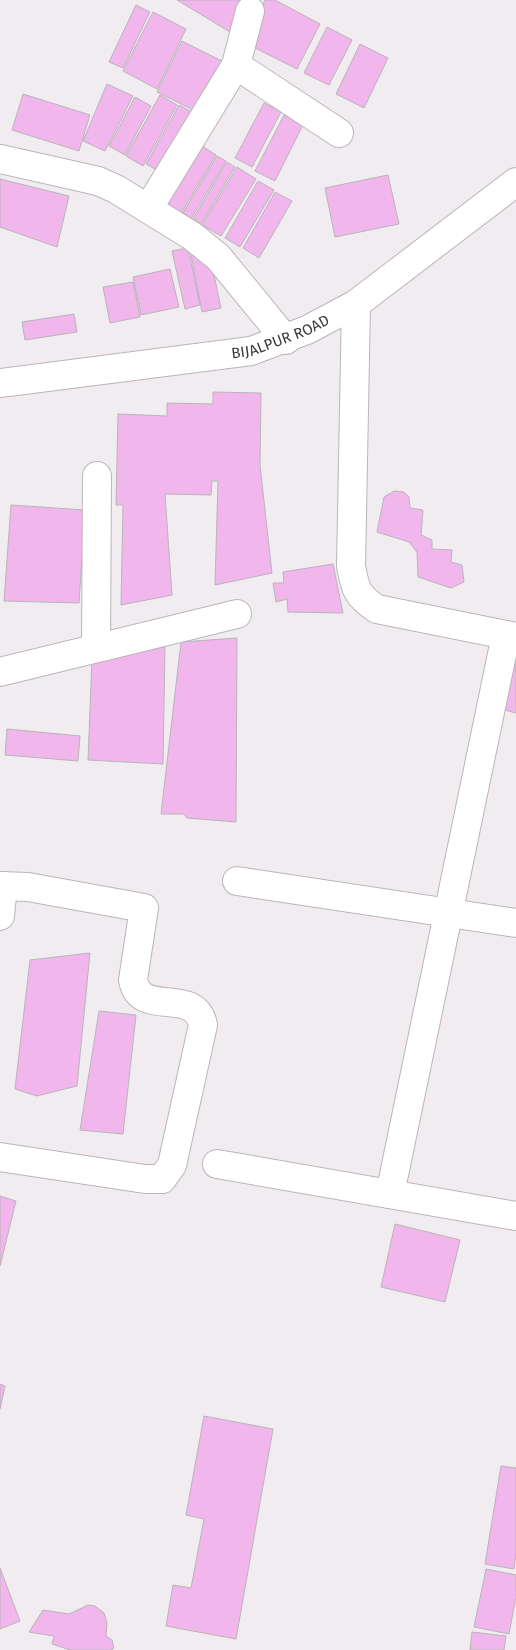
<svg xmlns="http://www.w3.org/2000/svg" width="516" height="1650" font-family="'Fira Sans',sans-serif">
<rect width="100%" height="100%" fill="#f1ecf0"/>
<g fill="#f1b7ed" stroke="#b9b4b9">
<polygon points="177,0 248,0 230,32"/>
<polygon points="265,0 275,0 320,24 297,69 243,42"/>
<polygon points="136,5 150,12 123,68 109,62"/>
<polygon points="153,12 186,29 157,89 123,71"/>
<polygon points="327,27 352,40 329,85 304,73"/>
<polygon points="182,41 222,61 197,112 157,92"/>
<polygon points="360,44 388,58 364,108 336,94"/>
<polygon points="107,84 133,96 105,151 83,141"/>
<polygon points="23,94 90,115 79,151 12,130"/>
<polygon points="160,95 177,105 143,166 126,156"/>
<polygon points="135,97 151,106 125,155 109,146"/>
<polygon points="264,103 281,112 252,167 235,158"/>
<polygon points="179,105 195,114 164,174 146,164"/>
<polygon points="284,115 303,125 275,181 255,171"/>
<polygon points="199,144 216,155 180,215 163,204"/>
<polygon points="217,156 226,161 191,219 183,213"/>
<polygon points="227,162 235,167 201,224 193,219"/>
<polygon points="237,167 256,179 221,236 202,225"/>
<polygon points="388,175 399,224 335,237 325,188"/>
<polygon points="0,179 69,196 57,247 0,227"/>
<polygon points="258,181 274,190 240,247 225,238"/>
<polygon points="275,192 292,201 259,258 243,248"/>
<polygon points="188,248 200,305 185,309 172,251"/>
<polygon points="209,251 221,308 202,312 191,255"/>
<polygon points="170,269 179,307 141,315 133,277"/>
<polygon points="133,282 140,317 110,323 103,287"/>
<polygon points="74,314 77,332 25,340 22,322"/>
<polygon points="213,392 261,393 260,465 272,573 215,585 218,481 212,481 211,495 165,494 172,595 121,605 123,505 116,505 118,414 167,416 167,403 213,404"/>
<polygon points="394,491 404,492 409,497 410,508 423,510 421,535 432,540 432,549 452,550 451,562 462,565 464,582 451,588 418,577 417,552 409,542 377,532 384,497"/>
<polygon points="11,505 85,510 79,603 4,601"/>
<polygon points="333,564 343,613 288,612 287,599 276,602 273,583 284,583 283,572"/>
<polygon points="237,638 236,822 187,818 183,814 161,814 181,642"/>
<polygon points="165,647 163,764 88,760 92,658"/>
<polygon points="516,654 516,713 501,709"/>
<polygon points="7,729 80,736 78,761 5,755"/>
<polygon points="90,953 77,1086 37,1096 15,1089 30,960"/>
<polygon points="99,1011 136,1015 123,1134 80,1130"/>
<polygon points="0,1196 16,1201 0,1266"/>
<polygon points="395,1224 460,1240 445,1302 381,1287"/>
<polygon points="0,1384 5,1386 0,1409"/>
<polygon points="204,1416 273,1429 236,1639 166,1626 173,1585 191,1588 204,1519 186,1515"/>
<polygon points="501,1466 516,1468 516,1554 514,1569 485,1564"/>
<polygon points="0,1568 20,1621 0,1629"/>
<polygon points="486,1569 516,1575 516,1597 509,1634 474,1627"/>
<polygon points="88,1605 95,1606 104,1613 107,1623 106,1636 112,1640 114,1648 111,1650 70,1650 52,1644 54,1636 29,1632 43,1610 69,1614"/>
<polygon points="472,1632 506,1636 504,1650 470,1650"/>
</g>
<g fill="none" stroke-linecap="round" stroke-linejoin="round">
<defs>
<g id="minor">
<polyline points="236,65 339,133"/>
<polyline points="0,159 98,181 116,189 192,236 218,257 286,340"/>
<polyline points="148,209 236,65 250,11"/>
<path d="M356,304L351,566C355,589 357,596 377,609L516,637"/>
<polyline points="96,648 97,476"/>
<polyline points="0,672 237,614"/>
<polyline points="237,881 516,923"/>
<path d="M0,886L28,887L144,908L133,980C140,1019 195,985 203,1025L172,1165L162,1179H145L0,1157"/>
<polyline points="0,916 3,886"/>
<polyline points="217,1164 516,1216"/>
<polyline points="390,1194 506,635"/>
</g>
<g id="major">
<path id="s1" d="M0,383L251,351L307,330L356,304L516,182"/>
</g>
</defs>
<use href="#minor" stroke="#bab5ba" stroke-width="30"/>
<use href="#major" stroke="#bab5ba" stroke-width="30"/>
<use href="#minor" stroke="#fff" stroke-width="28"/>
<use href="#major" stroke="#fff" stroke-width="28"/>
</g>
<g text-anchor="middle" stroke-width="5" stroke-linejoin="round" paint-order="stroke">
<g font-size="15" fill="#3b393b" stroke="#f1ecf0">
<text dy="5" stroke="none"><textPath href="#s1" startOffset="285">BIJALPUR ROAD</textPath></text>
</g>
</g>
</svg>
